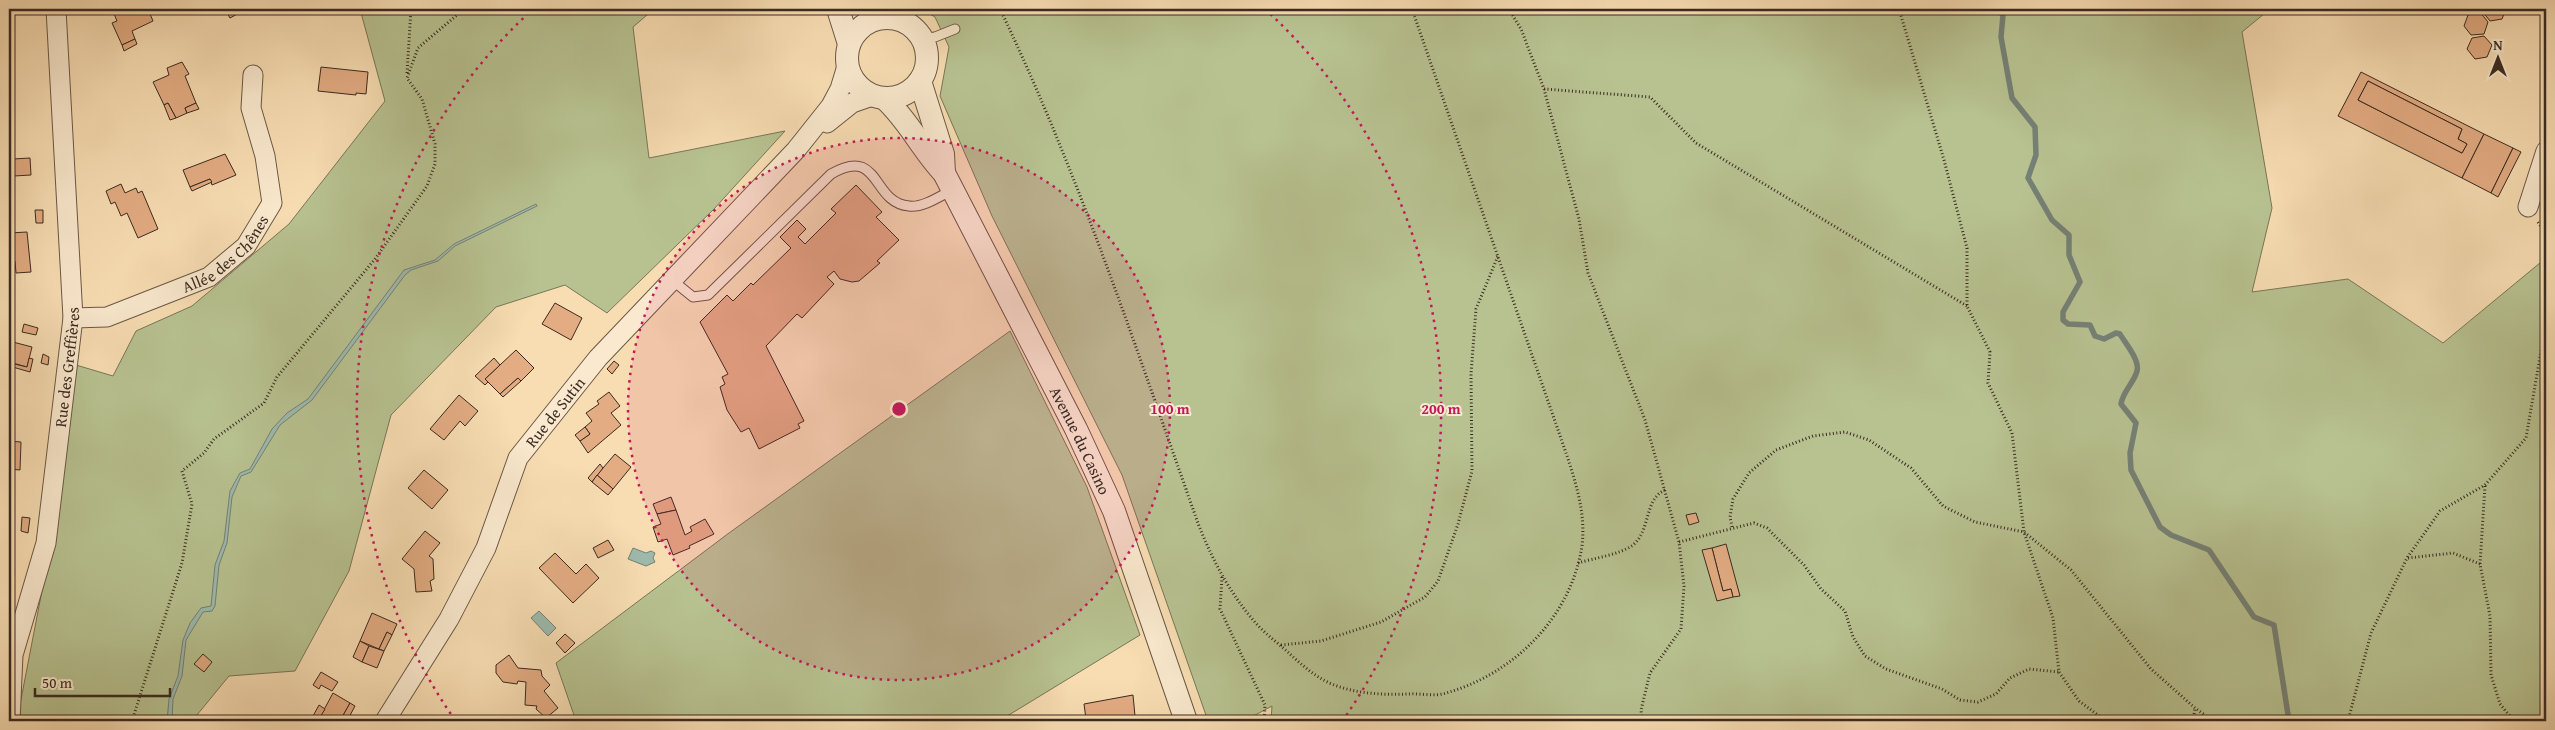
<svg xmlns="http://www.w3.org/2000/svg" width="2555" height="730" font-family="'Gentium Book Plus',serif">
<rect width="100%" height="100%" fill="#f8ddb3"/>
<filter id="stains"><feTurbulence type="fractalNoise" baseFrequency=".004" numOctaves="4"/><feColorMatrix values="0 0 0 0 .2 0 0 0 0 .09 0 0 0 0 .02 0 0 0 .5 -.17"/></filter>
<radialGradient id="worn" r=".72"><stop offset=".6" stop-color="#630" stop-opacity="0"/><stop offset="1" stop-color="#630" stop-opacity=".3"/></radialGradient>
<g fill="#b8c291" stroke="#797659">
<polygon points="360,9 654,9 633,27 649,158 785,131 714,209 607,313 565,285 496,307 391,415 349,571 295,671 229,676 192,721 25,721 18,715 51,544 76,365 113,376 136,331 192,306 289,224 385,101"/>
<polygon points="921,9 2270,9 2242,32 2272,208 2252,292 2348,279 2443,343 2546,258 2546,721 1271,721 1272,706 1244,721 1208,721 1122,475 992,216 940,96 949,47 935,17"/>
<polygon points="1010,331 1087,487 1140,635 999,721 576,721 556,663 729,533"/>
</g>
<g fill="#9dbbaf" stroke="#758176">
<polygon points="536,204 537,206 455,246 438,261 411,270 405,275 312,400 280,425 251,472 241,476 232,497 227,543 219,565 215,606 212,611 203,612 186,640 182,676 173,699 172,721 167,721 169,699 178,676 183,640 190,623 201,608 211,606 215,565 224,541 230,491 240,473 250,469 272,429 287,413 308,399 404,270 435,260 454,244"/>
<polygon points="633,548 646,553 651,551 655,553 653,558 655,562 646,566 628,559"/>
<polygon points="539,611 556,628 548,636 531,618"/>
</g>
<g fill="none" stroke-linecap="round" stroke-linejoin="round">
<path stroke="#758176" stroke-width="5.5" d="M1996,9L2003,15L2001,37L2012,98L2035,127L2036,155L2028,178L2052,220L2069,235V255L2080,282L2063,312V320L2068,324L2090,325L2095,336L2104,339L2116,333L2120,334C2125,343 2140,360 2137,371C2134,383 2123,391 2121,404L2136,423L2130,453L2131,470L2160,527L2171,535L2209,550L2254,617L2274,625L2289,721"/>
</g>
<g fill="#e3ac83" stroke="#3a2b21" fill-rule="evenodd">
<polygon points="112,9 148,9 153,21 132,31 135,39 122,45 112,23 117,21"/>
<polygon points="233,9 241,9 243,11 230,18 227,13"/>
<polygon points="2483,9 2506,9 2502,19 2490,21 2482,11"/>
<polygon points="2480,12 2488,22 2484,34 2471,35 2464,26 2468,15"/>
<polygon points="2484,36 2492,45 2487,57 2475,59 2467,49 2472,38"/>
<polygon points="135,39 137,44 124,51 122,45"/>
<polygon points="182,62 189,74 185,76 196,103 185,108 187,113 176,118 168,103 164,105 153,82 169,75 167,68"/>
<polygon points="321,67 368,72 366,94 356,93 356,95 318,91"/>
<path d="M2361,72L2484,134L2462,178L2338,116ZM2368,81L2462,129L2458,139L2467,144L2462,153L2358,100Z"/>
<polygon points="2368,81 2462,129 2458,139 2467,144 2462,153 2358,100"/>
<polygon points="168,103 176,118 170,120 164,105"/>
<polygon points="196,103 199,109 187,113 185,108"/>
<polygon points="2484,134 2513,148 2491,193 2462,178"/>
<polygon points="9,147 12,147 13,159 30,158 31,175 14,176 13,170 9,171"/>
<polygon points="2513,148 2521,152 2498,197 2491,193"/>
<polygon points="225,154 236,175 212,185 210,179 190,187 183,170"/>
<polygon points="210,179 212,182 192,191 190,187"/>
<polygon points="121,184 125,193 136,188 138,193 142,191 158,229 138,238 127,213 121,216 115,202 111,204 106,191"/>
<polygon points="856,185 882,212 876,217 899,240 877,261 880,263 859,281 852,282 840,279 834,271 827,277 834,284 802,318 797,314 766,346 804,421 798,424 800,428 759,449 749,428 741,432 727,410 720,387 725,384 722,377 728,374 700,322 727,295 733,301 751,283 753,285 791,248 780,237 797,220 806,229 798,237 805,244 836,213 831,209"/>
<polygon points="35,210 43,210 43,223 36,223"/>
<polygon points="27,232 31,272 16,273 15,261 9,261 9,233"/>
<polygon points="555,303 582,318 571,340 542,324"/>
<polygon points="24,324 38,328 36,335 22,332"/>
<polygon points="9,341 32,347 27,367 9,362"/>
<polygon points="516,350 534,368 521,381 518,378 500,394 485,379"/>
<polygon points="43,354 49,357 48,365 41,363"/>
<polygon points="29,358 33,359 30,372 9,366 10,363 27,367"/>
<polygon points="494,358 500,365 485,379 488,382 485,385 475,376"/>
<polygon points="614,361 619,365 612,374 607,369"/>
<polygon points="518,378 521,381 503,397 500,394"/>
<polygon points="609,392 620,406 611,413 621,425 588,453 580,441 590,434 585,427 592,421 586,413 599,404 597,401"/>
<polygon points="459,395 478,411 465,426 460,421 444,440 430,429"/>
<polygon points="585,427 590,434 580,441 575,435"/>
<polygon points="9,441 21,442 20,470 9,469"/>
<polygon points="615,454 631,467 613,489 597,475"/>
<polygon points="600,464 603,468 592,482 588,478"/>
<polygon points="424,470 448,490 432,509 408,488"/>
<polygon points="597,475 613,489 608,495 592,482"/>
<polygon points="671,497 676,510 657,514 653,504"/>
<polygon points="676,510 685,535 692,531 690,527 705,519 714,534 689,546 690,548 673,555 667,539 658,542 653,527 661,524 657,514"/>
<polygon points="1696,513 1699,522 1689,525 1686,515"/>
<polygon points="22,517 30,518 28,533 21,531"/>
<polygon points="425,531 440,543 429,556 433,559 434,579 430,581 432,591 416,592 414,569 402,559"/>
<polygon points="608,540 614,550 598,558 593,548"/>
<polygon points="1726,544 1740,596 1733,597 1731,589 1723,591 1712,548"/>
<polygon points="1712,548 1723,591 1731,589 1733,597 1717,601 1702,550"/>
<polygon points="555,553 576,574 586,564 599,578 573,603 539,568"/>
<polygon points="372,613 397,624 392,635 387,632 379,649 360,641"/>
<polygon points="387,632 392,635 384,651 379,649"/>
<polygon points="565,634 575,643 565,653 556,643"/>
<polygon points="360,641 369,646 362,662 353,657"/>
<polygon points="369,646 384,651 377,668 362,662"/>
<polygon points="203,654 212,662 204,672 194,664"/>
<polygon points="509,655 518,668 541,670 542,676 550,685 544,691 558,708 546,718 536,709 537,706 525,705 526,682 518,681 517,684 503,682 496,673 496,665"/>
<polygon points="321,672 338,682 332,691 321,685 319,689 313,685"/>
<polygon points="333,693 350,703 340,721 324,721 319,719"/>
<polygon points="1133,695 1135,716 1086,719 1084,704"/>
<polygon points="350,703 355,706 347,721 340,721"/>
<polygon points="319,705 325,709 319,719 313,716"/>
</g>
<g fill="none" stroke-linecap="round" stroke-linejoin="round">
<defs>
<g id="service">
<polyline points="922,39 935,37 955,29"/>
<path d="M672,280L693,297L708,295L831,174C881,145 871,203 909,206C923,208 940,196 952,190"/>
</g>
<g id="minor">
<polyline points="827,123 852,103 872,96"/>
<polyline points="2528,207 2546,151"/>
<path id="s1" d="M73,318L107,317L209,277L246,246L272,203L265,156L251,108L253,75"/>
<path id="s2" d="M10,721L13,655L46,543L73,318L56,9"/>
<path id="s3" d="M385,721L449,619L486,548L518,458L598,358L796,150L831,106L840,89L847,66"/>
</g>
<g id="tertiary">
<polyline points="838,9 849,44"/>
<circle cx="887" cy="58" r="40"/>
<polyline points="920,81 943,154 944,173"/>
<path id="s4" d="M885,99C909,121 922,150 944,173L1076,429L1114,511L1186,721"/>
</g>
</defs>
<use href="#service" stroke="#6a5846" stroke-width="11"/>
<use href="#minor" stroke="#6a5846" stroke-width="21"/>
<use href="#tertiary" stroke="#6a5846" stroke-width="24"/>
<g stroke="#3a2b21" stroke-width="3" stroke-dasharray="1 2.5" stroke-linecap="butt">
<path d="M1000,9C1080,176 1137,352 1199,526C1213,561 1230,593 1254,621C1264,633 1278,643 1290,654C1304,667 1319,680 1337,686C1360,694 1384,695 1408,694C1420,693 1435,697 1446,693C1514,674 1571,617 1582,546C1586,514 1576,483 1566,453L1412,9"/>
<polyline points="1509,9 1521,29 1544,89 1579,219 1588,273 1645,420 1679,542 1684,586 1681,629 1650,673 1641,710 1642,721"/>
<polyline points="1899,9 1944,160 1967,248 1967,306 1990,352 1988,383 2012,433 2024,532 2053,618 2059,672 2079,701 2106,721"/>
<polyline points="407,73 411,9"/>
<polyline points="1544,89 1650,97 1696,143 1967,306"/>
<polyline points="2538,222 2546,234"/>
<polyline points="2485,486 2480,564 2490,616 2491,675 2500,704 2514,721"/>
<polyline points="1732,527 1730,517 1733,499 1749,473 1776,450 1813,436 1845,432 1869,440 1911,468 1943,506 1975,522 2024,532 2071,570 2151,669 2195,708 2213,721"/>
<polyline points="1679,542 1754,523 1767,528 1804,565 1821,589 1845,611 1853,637 1865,656 1886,669 1942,689 1960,700 1978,702 1996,694 2010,678 2029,669 2059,672"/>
<polyline points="2408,558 2453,553 2480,564"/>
<path d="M1578,563C1594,558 1619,555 1633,545C1651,530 1644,499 1665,490"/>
<polyline points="1222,577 1220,609 1265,705 1264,721"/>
<polyline points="1281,645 1321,641 1381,622 1425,597 1438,581 1458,524 1472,471 1471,374 1476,309 1498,256"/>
<polyline points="132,721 182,563 192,504 182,471 204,453 214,439 264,403 277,377 375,259 427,186 435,164 435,144 422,99 407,78 418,48 464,9"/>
<polyline points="2193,721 2195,708"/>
<polyline points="2247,721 2260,719 2280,721"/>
<polyline points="2329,721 2348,718"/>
<polyline points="2348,721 2371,633 2407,558 2440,511 2485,485 2526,438 2546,322"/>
</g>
<use href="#service" stroke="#fae9ce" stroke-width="9"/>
<use href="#minor" stroke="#fae9ce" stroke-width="19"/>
<use href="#tertiary" stroke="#fae9ce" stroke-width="22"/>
</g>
<circle cx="899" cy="409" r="271" fill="#c2185b" fill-opacity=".12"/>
<g fill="none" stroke="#c2185b" stroke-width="2.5" stroke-dasharray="2.5 5">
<circle cx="899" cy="409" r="271"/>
<path d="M455 720A542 542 0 0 1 533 9M1265 9A542 542 0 0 1 1343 720"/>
</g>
<g text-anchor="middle" stroke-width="4" stroke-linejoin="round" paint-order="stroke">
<g font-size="16" fill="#3a2b21" stroke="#fae9ce">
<text dy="6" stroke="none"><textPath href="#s1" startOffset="171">Allée des Chênes</textPath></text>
<text dy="6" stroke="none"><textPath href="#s2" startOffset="360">Rue des Greffières</textPath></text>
<text dy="6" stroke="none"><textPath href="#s3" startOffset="355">Rue de Sutin</textPath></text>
<text dy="6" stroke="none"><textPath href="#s4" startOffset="395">Avenue du Casino</textPath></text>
</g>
</g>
<circle cx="899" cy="409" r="8" fill="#c2185b" stroke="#fae9ce" stroke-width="2.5"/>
<g font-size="15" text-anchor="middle" font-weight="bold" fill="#c2185b" stroke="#fae9ce" stroke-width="4" stroke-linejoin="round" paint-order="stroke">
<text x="1170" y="414">100 m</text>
<text x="1441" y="414">200 m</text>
</g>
<rect width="2555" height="730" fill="none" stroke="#f8ddb3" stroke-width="30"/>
<rect x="10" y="10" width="2535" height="710" fill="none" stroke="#3a2b21" stroke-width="2.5"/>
<rect x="15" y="15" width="2525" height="700" fill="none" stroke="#3a2b21"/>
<g transform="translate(2498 58)" stroke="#fae9ce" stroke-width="4" paint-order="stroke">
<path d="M0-4L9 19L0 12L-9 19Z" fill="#3a2b21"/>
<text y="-8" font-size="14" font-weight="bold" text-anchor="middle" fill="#3a2b21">N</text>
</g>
<path d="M35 688v8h135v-8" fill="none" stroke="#3a2b21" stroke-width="2.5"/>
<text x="42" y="688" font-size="15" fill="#3a2b21" stroke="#fae9ce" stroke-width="4" paint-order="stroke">50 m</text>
<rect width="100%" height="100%" filter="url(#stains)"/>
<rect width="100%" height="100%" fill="url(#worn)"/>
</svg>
